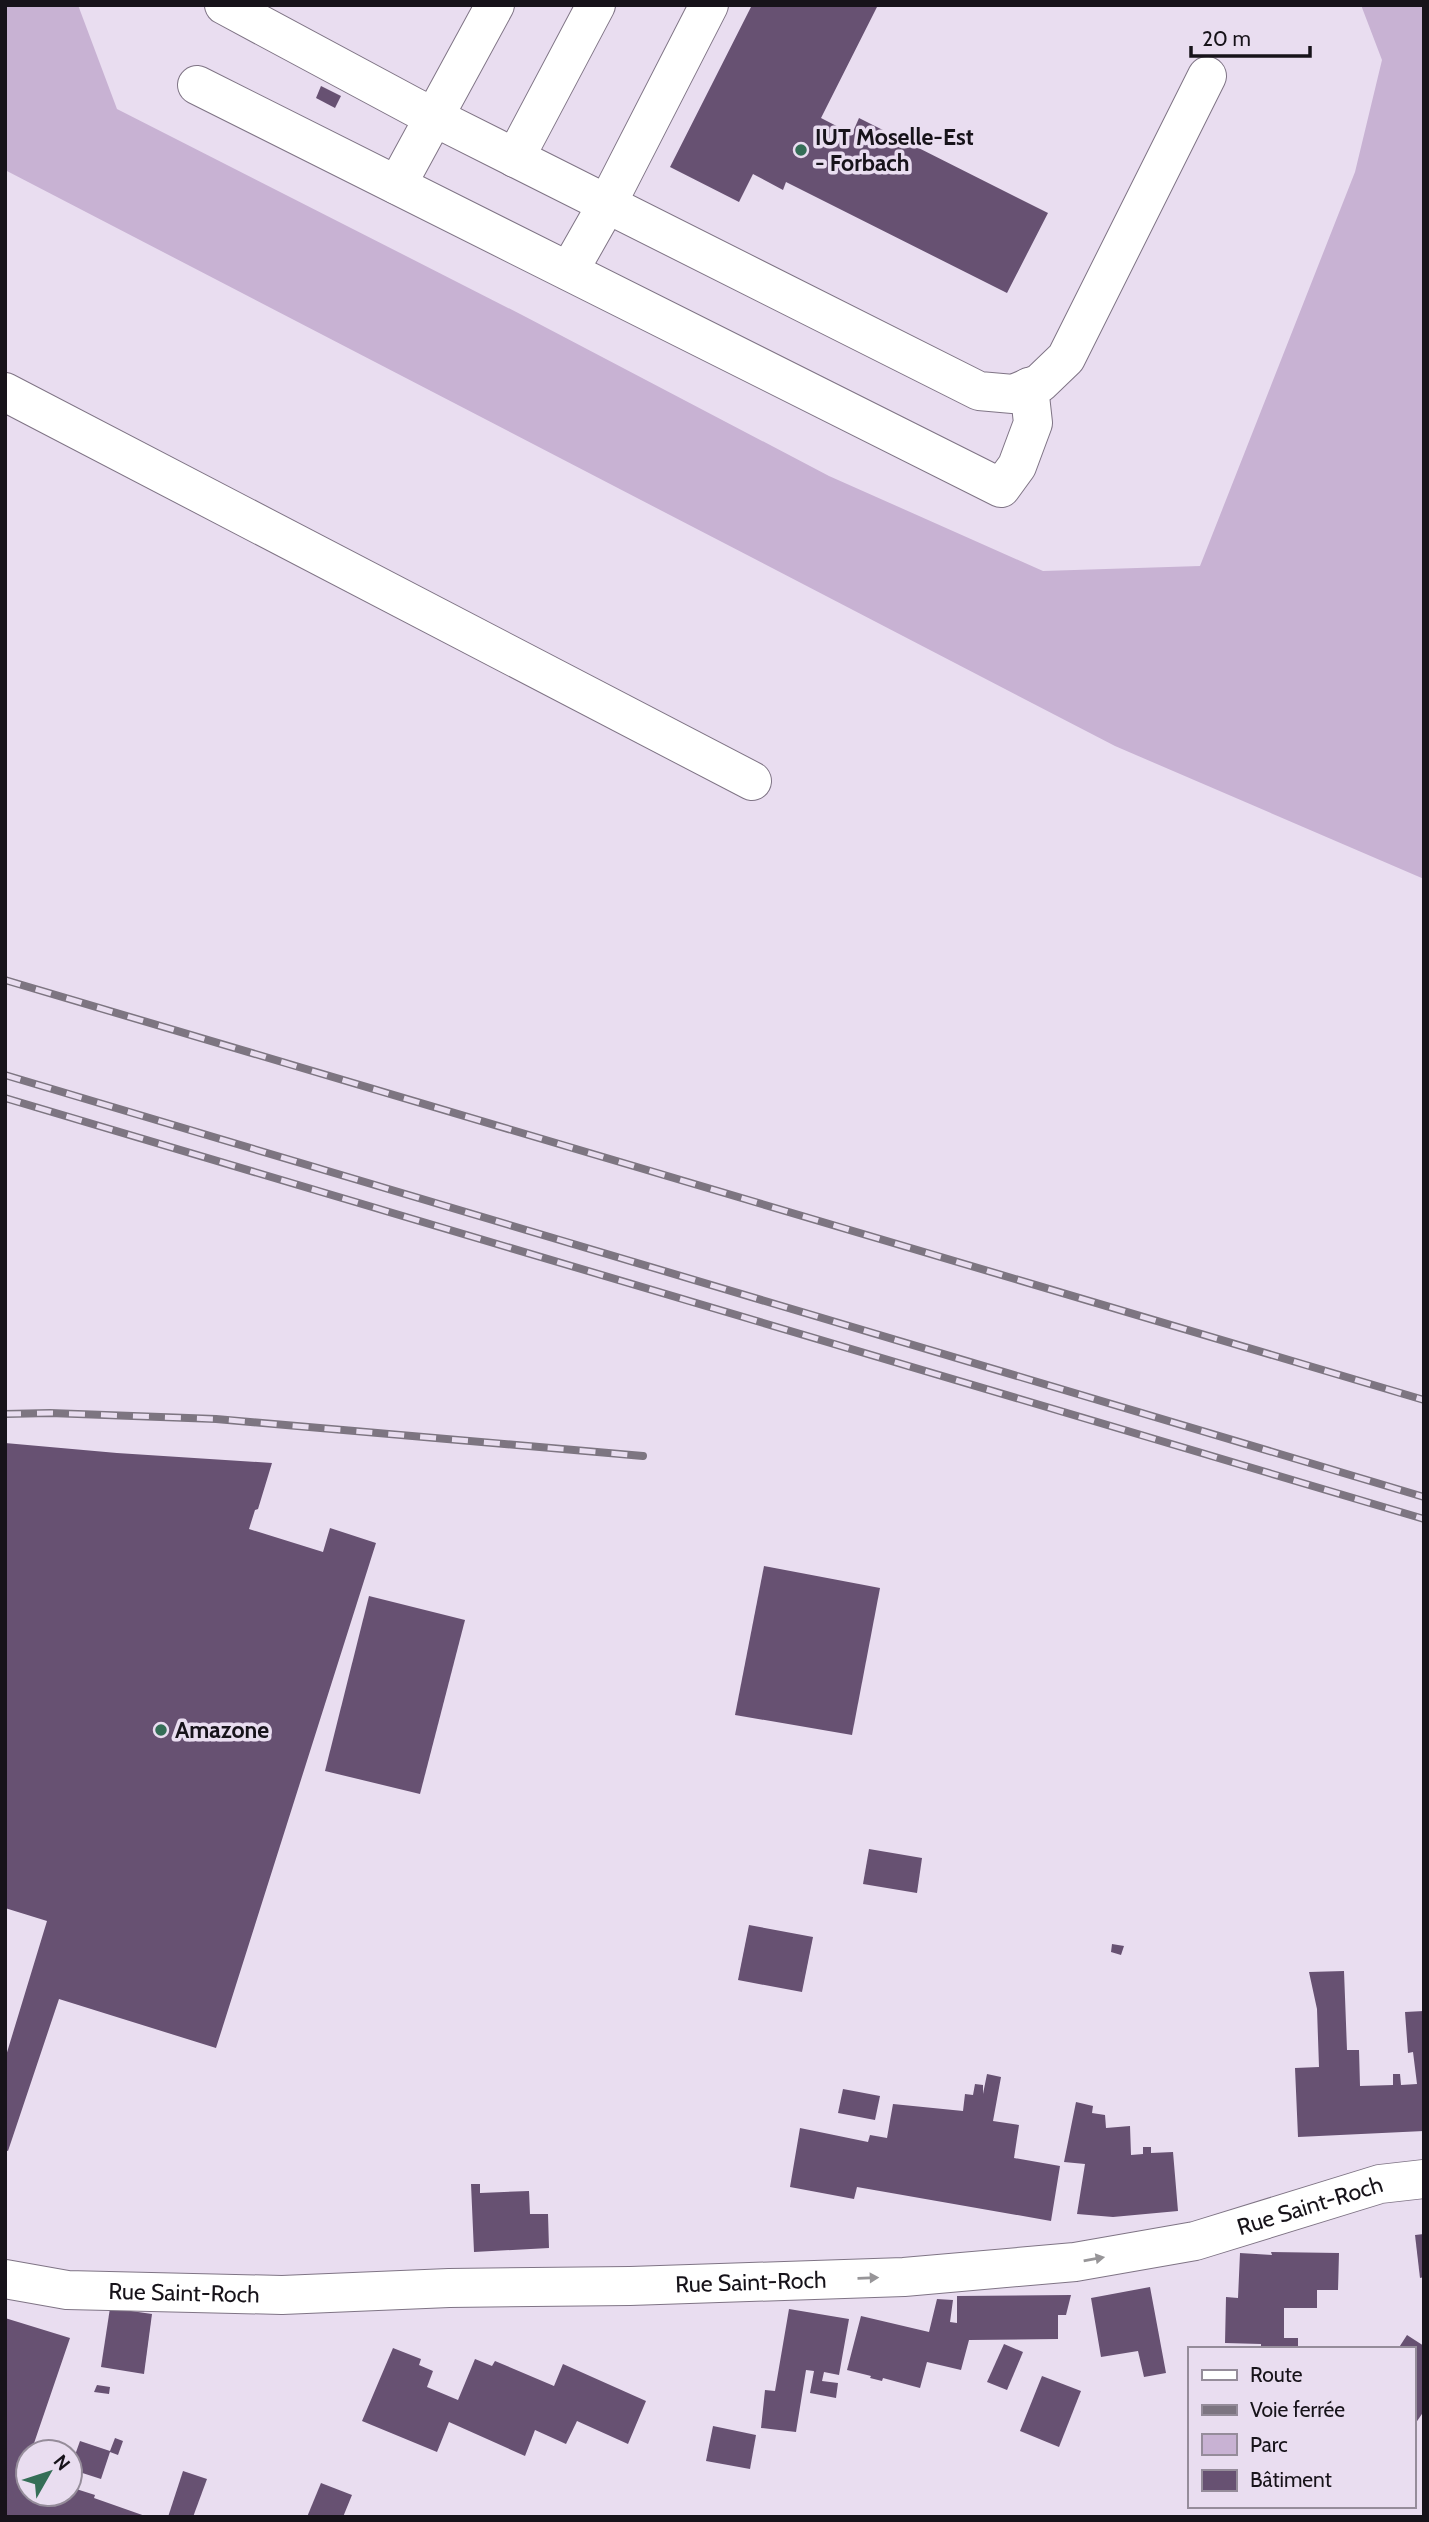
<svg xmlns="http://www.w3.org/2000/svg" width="1429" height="2522" font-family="Cabin,sans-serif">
<rect width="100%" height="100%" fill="#e9ddf0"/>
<polygon fill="#c8b2d3" points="7,5 78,5 117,109 524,316 829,476 1043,571 1200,566 1355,172 1382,60 1361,5 1424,5 1424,879 1115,746 5,170"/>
<g fill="#675172">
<polygon points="752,5 878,5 821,118 852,134 859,118 1048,213 1007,293 786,182 783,190 753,174 739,202 670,167"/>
<polygon points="321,86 341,96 335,108 316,98"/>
<polygon points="5,1443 117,1453 272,1463 258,1509 255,1510 249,1529 323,1552 330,1528 376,1543 216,2048 59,1999 8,2151 5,2150 5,2059 47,1921 5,1908"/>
<polygon points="764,1566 880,1588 852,1735 735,1715"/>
<polygon points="369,1596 465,1620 420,1794 325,1771"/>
<polygon points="869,1849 922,1858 917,1893 863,1884"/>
<polygon points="749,1925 813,1937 802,1992 738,1980"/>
<polygon points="1112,1944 1124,1946 1121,1955 1111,1952"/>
<polygon points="1344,1971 1347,2050 1359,2050 1360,2086 1393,2085 1393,2074 1400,2074 1401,2085 1417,2084 1413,2052 1408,2053 1405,2012 1424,2011 1424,2131 1298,2137 1295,2068 1319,2067 1317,2009 1309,1972"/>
<polygon points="987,2074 1001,2077 993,2121 1019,2125 1014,2158 1060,2166 1051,2221 857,2187 854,2199 790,2187 800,2128 868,2142 870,2135 887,2138 893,2104 963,2111 965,2094 973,2095 975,2084 983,2085 983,2094"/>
<polygon points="843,2089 880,2096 875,2120 838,2113"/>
<polygon points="1076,2102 1093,2106 1092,2113 1105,2115 1106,2128 1130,2126 1131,2155 1143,2154 1143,2147 1151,2147 1151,2153 1173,2152 1178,2211 1113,2217 1077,2214 1085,2164 1064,2162"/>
<polygon points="471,2184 480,2184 480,2193 529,2191 530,2214 548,2214 549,2248 474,2252"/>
<polygon points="1424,2234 1424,2277 1420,2278 1415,2235"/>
<polygon points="1271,2252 1339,2253 1338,2290 1317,2290 1317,2308 1284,2308 1284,2338 1298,2338 1298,2349 1261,2349 1261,2344 1225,2343 1226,2297 1238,2298 1240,2253 1272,2255"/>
<polygon points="1150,2287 1166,2373 1144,2377 1138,2351 1101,2357 1091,2298"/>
<polygon points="1071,2295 1066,2315 1058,2315 1058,2339 969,2340 961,2370 927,2362 920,2388 883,2378 882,2381 870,2378 871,2376 847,2370 861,2316 929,2332 937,2299 953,2300 950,2322 957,2323 957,2296"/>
<polygon points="110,2308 152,2314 144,2374 101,2367"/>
<polygon points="789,2309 849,2319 839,2375 824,2372 822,2381 838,2383 836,2398 810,2393 814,2371 806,2370 796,2432 761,2428 765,2390 775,2391"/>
<polygon points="5,2318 70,2338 31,2452 28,2452 24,2473 28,2474 28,2494 70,2494 70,2487 95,2495 94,2498 148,2517 5,2517"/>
<polygon points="1407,2335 1424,2346 1424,2411 1413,2427 1413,2349 1398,2349"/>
<polygon points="1004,2344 1023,2352 1007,2390 987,2382"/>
<polygon points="393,2348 421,2359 419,2365 433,2371 427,2387 458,2400 475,2359 492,2366 495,2361 554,2386 563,2364 646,2401 628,2444 577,2421 566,2444 535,2430 525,2456 449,2422 437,2452 362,2421"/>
<polygon points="1042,2376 1081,2391 1059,2447 1020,2431"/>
<polygon points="97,2385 110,2387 109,2394 94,2392"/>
<polygon points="713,2426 756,2435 750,2469 706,2461"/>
<polygon points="115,2438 123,2441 118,2455 110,2452 101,2479 70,2469 80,2441 110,2451"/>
<polygon points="183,2471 207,2479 193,2517 168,2517"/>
<polygon points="321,2483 352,2495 343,2517 307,2517"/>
</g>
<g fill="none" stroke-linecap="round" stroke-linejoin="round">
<defs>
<g id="minor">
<polyline points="224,5 414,107 979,391 1013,394 1040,383 1066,358 1207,76"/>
<polyline points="197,85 1001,488 1017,466 1033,423 1029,387"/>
<polyline points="515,158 596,5"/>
<polyline points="397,185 495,5"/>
<polyline points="569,271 607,204 709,5"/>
<polyline points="5,392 752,781"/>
<path id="s1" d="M5,2279L67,2290L282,2295L449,2288L630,2286L904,2277L1075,2262L1195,2241L1380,2184L1424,2179"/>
</g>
</defs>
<use href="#minor" stroke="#7f7485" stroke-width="40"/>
<use href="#minor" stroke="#fff" stroke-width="38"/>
<defs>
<g id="rail">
<polyline points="5,980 1424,1400"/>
<polyline points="5,1075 1424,1497"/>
<polyline points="5,1098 1424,1519"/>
<polyline points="5,1414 50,1413 216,1419 643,1456"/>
</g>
</defs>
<use href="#rail" stroke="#7d7581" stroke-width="8"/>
<use href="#rail" stroke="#e9ddf0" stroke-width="5" stroke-dasharray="16" stroke-linecap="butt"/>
</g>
<defs><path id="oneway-solid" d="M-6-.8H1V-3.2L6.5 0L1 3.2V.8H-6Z" transform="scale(1.75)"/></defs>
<g fill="#979598">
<use href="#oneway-solid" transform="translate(1094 2259) rotate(-10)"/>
<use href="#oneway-solid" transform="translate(868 2278) rotate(-2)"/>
</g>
<g fill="#356e57" stroke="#e9ddf0" stroke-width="2.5">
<circle cx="801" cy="150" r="7"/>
<circle cx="161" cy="1730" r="7"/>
</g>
<g text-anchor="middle" stroke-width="7" stroke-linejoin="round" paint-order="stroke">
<g font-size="23" font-weight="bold" fill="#17131a" stroke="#e9ddf0" text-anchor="start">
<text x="815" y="145">IUT Moselle-Est<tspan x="815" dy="26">- Forbach</tspan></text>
<text x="175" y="1738">Amazone</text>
</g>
<g font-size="23" fill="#17131a" stroke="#e9ddf0">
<text dy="8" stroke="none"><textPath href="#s1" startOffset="1314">Rue Saint-Roch</textPath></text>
<text dy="8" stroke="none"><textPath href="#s1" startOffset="747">Rue Saint-Roch</textPath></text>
<text dy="8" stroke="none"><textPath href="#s1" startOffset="180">Rue Saint-Roch</textPath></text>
</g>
</g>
<rect width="1429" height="2522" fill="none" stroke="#17131a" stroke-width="14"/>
<rect x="1188" y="2347" width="228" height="161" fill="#e9ddf0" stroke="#958c9a" stroke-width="2"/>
<rect x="1202" y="2370" width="35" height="10" fill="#ffffff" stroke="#958c9a" stroke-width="2"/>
<text x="1250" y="2382" font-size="21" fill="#17131a">Route</text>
<rect x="1202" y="2405" width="35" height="10" fill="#7d7581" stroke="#958c9a" stroke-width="2"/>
<text x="1250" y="2417" font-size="21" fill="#17131a">Voie ferrée</text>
<rect x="1202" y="2434" width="35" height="21" fill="#c8b2d3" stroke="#958c9a" stroke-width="2"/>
<text x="1250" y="2452" font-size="21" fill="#17131a">Parc</text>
<rect x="1202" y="2470" width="35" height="21" fill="#675172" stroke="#958c9a" stroke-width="2"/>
<text x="1250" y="2487" font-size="21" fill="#17131a">Bâtiment</text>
<g transform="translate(49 2473) rotate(51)"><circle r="33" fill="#e9ddf0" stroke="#958c9a" stroke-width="2"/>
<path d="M0-5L12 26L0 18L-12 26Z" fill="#356e57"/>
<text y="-10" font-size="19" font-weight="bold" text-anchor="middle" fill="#17131a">N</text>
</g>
<path d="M1191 46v10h119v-10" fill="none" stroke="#17131a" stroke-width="3.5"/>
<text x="1202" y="46" font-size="21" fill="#17131a" stroke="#e9ddf0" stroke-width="5" paint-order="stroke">20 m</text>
</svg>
